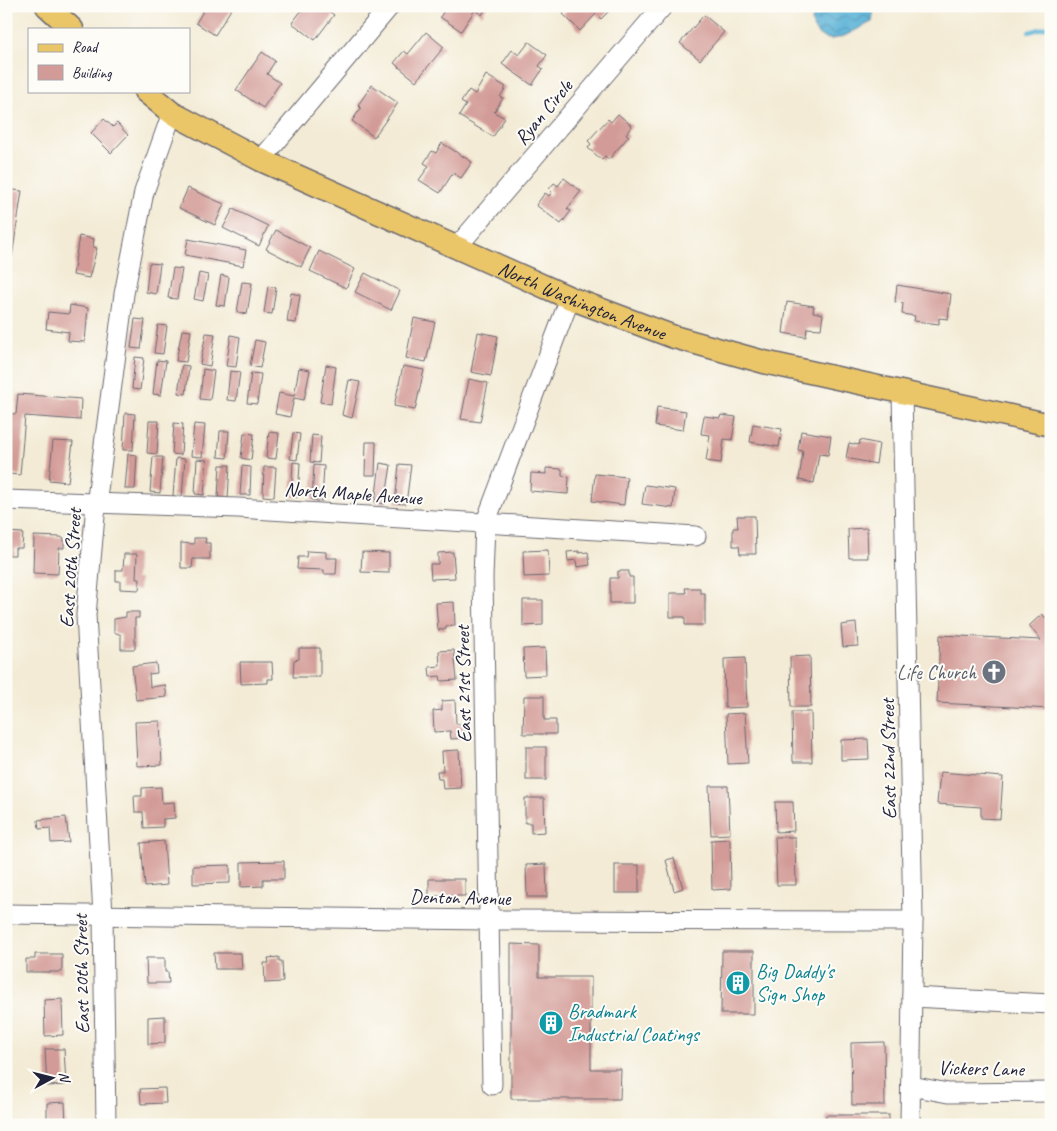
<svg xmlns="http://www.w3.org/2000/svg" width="1057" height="1131" font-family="Caveat,sans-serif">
<defs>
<pattern id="water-waves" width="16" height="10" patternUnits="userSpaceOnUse" patternTransform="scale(1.25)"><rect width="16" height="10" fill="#5ab2d7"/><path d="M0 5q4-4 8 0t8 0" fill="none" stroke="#4a90b0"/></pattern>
</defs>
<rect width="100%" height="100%" fill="#fdfcf7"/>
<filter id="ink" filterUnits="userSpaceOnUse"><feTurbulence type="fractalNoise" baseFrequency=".02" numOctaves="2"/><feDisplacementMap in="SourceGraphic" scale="10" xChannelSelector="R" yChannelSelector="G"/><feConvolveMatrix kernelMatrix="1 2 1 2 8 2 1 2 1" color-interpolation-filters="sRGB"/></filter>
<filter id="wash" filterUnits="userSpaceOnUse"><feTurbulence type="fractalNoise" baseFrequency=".0096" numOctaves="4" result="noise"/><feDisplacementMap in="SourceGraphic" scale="20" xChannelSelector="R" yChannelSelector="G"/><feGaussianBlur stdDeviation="1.12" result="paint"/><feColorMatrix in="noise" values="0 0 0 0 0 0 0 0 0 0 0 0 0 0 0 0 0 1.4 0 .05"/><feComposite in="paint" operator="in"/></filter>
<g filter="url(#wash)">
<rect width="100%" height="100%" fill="#f3ebd5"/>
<path fill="url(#water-waves)" stroke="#3e6a89" d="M831,6H874L872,22C859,27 846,38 832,39C816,40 804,19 819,9C822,8 828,7 831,6Z"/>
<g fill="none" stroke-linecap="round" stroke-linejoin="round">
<polyline stroke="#5ab2d7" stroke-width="4" points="1029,32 1051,26"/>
</g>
<g id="blocks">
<g fill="#d39b97">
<polygon points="206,6 233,6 215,35 196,23"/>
<polygon points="305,6 330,6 327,10 334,15 315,40 292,23"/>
<polygon points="447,6 487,6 482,15 475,10 461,31 440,17"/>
<polygon points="566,6 614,6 601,19 596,14 580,31 563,14 568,9"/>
<polygon points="704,15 724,32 700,60 680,43"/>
<polygon points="426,32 444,47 416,81 394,63 404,51 408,54"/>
<polygon points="529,42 547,55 539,66 543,69 532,85 502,64 512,50 519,55"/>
<polygon points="262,52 275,61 267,74 280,83 263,108 236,90"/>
<polygon points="486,75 506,87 500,97 503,98 494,112 505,118 493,137 459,116 466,105 461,102 469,90 475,94"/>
<polygon points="372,85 398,103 374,137 352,121 361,108 358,105"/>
<polygon points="618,114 632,126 626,134 629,136 609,159 605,156 602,160 588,148 591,144 588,141 608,119 611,122"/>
<polygon points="104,119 113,127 117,123 128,135 111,153 91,133"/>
<polygon points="442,143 472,162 461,178 453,173 440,193 419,180 429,166 424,163 432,151 436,153"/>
<polygon points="564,178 581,191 567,209 571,211 561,224 536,205 545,193 549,196 552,192 549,189 554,183 558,186"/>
<polygon points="188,188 224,204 215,225 179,208"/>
<polygon points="6,189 22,191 12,257 6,256"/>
<polygon points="233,209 268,226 259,246 223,228"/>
<polygon points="276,230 310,248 301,267 266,249"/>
<polygon points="79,236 94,239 93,247 97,248 89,278 73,275"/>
<polygon points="188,239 246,250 243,266 185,255"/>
<polygon points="319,251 355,269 346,288 310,271"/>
<polygon points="149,263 160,264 156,294 146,292"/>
<polygon points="173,268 182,269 177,299 168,298"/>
<polygon points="199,273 208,275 203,301 194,299"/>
<polygon points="365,273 400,291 391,310 355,292"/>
<polygon points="221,275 229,277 225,306 216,305"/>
<polygon points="242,282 252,283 247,314 237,312"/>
<polygon points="897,285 951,294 948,319 939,318 939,324 914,321 915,316 902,314 903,303 895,302"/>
<polygon points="268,286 276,288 272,314 264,313"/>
<polygon points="291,293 300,295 296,323 287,322"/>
<polygon points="787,302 814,306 813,312 823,314 821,329 807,328 806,337 783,333"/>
<polygon points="70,305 88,308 85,342 68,341 69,332 46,329 48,312 69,314"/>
<polygon points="414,318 435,322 426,362 406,358"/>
<polygon points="135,319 145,320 141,349 131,348"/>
<polygon points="158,325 167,326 163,354 154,353"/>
<polygon points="182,330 191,331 186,362 176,361"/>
<polygon points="478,332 498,336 491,376 471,372"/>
<polygon points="206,333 215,334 210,366 200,364"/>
<polygon points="231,335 240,337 236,367 226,366"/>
<polygon points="255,340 265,342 260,368 250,366"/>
<polygon points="135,357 144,358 140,390 132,389"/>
<polygon points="157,360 166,361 161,395 153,394"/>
<polygon points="182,365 189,366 186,394 178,393"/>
<polygon points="326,365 336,367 331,404 320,402"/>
<polygon points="403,366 424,370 415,410 394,406"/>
<polygon points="299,368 310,370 304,400 294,398 290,417 275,414 279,393 294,396"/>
<polygon points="203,369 214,371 210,400 200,399"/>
<polygon points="230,371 240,372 236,401 227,400"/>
<polygon points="251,373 261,374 257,404 247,403"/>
<polygon points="469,379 488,383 480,422 461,419"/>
<polygon points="349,380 360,382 352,418 342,415"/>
<polygon points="18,394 81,399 80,420 25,416 20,475 7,474 8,461 6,460 6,413 16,414"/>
<polygon points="657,407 686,411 683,430 655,426"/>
<polygon points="125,413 135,414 133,450 123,450"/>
<polygon points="721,415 736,417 732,440 724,439 721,463 706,461 710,435 701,434 704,416 720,418"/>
<polygon points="149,421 159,421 157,454 147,453"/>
<polygon points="174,423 183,424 181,455 172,454"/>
<polygon points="194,424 205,425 202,457 191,456"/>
<polygon points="753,424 782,429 779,447 750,442"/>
<polygon points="220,431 229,431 227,458 218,457"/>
<polygon points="801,431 831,436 828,455 819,454 814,483 799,480 803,451 798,450"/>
<polygon points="269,432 279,433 276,459 266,458"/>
<polygon points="244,433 254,434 251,460 241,458"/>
<polygon points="293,433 300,434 297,460 290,459"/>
<polygon points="312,435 321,436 319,463 310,462"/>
<polygon points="860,440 879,444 876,464 846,458 849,443 859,445"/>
<polygon points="53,441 73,442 68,482 49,480"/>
<polygon points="366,442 376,442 375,475 365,475"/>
<polygon points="128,454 137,455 135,489 125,489"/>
<polygon points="153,457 163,457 160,493 150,492"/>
<polygon points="176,458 185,459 182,497 173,496"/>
<polygon points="197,459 207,460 204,495 195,494"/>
<polygon points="293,462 300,463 298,497 291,497"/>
<polygon points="380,463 391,465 385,504 375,502"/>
<polygon points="399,464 411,465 406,504 395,503"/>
<polygon points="220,465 230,465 228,498 218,497"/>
<polygon points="314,465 324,466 322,501 312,500"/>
<polygon points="242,466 251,467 250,495 240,495"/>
<polygon points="264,467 276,467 274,497 263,496"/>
<polygon points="546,468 562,469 562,476 569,477 568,494 530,491 531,473 546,474"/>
<polygon points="595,474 627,477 624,505 592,501"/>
<polygon points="645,485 675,489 673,508 642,504"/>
<polygon points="737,516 755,516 756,554 740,554 739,546 733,546 733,528 738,528"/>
<polygon points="867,528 868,558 849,558 848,529"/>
<polygon points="6,532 23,533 22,548 15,548 15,555 7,555"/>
<polygon points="34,536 61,537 64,539 64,548 59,548 58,574 33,573"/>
<polygon points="194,538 206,538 205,543 210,543 210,559 193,559 192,568 181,568 181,543 194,544"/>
<polygon points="548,550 549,576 524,577 523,551"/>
<polygon points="307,551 326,552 326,558 337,558 336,574 324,574 324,570 297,569 298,557 306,557"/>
<polygon points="579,551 579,553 588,552 590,565 577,567 576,560 568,561 567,552"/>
<polygon points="362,552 389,553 389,573 361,572"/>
<polygon points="453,552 455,578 431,579 430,564 438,564 438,553"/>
<polygon points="124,554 137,554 136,579 140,579 139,590 120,589 120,581 116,581 116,570 123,570"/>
<polygon points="618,571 629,571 629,577 633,577 633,603 610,603 610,578 618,578"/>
<polygon points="685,588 700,588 700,593 705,593 705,625 685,625 685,617 670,617 670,593 686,593"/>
<polygon points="523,600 543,600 543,625 523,626"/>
<polygon points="454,602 455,625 446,626 446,629 438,630 436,603"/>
<polygon points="126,612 139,612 139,618 135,618 135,649 121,649 121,635 114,632 114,619 126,617"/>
<polygon points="1042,614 1051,623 1051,709 937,703 940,635 1041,640 1029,626"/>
<polygon points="856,623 858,646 843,647 841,625"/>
<polygon points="6,646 10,673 6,674"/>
<polygon points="299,648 320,648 320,677 293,677 294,660 299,659"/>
<polygon points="545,648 546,675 524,676 523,649"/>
<polygon points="454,650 457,680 441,681 440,676 430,677 429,667 440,666 439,651"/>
<polygon points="810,656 811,707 791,707 790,657"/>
<polygon points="745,658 747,707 725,708 724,659"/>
<polygon points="240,662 272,662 273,679 268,679 268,683 241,684"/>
<polygon points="156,663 157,673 149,674 150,687 165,685 167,697 136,700 132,666"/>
<polygon points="524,696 544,696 544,720 556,720 556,734 523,734"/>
<polygon points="455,700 456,724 465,724 466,738 451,739 450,731 434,732 433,711 442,710 442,701"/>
<polygon points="792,712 811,712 812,762 793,762"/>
<polygon points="745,713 748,763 728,764 726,714"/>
<polygon points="160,721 162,765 137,766 135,722"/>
<polygon points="868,739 869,759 841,760 841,740"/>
<rect x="526" y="747" width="20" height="33"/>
<polygon points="459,750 461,788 443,789 442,779 438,779 437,771 443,771 442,751"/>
<polygon points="940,772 1003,777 1000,819 981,818 981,807 937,804"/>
<polygon points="709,786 728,786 730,834 711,835"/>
<polygon points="161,787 162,803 174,802 175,818 163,819 163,827 144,828 143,812 135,812 134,796 142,796 142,788"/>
<polygon points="525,798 544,798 545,832 531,833 531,823 525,823"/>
<polygon points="775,802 793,802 794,831 776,832"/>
<polygon points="66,817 69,842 51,843 50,828 39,829 38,820"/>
<polygon points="775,837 795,837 796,885 777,885"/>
<polygon points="730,839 731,889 712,890 711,840"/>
<polygon points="164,841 167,885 145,887 141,843"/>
<polygon points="674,858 683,888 674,891 666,860"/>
<polygon points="284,861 284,879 263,879 263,886 241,887 241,862"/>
<polygon points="546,864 547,897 527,897 526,865"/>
<polygon points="230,865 230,883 193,884 193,866"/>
<rect x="615" y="865" width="24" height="28"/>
<rect x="429" y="879" width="36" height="17"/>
<polygon points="511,944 539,945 539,977 591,977 591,1069 621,1069 620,1099 511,1099"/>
<polygon points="722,951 754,951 754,1014 721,1014"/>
<polygon points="214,953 241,953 242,969 215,969"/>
<polygon points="35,954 62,954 62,972 26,972 26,959 35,959"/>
<polygon points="279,957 279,961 282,961 283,982 265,983 264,963 269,963 268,958"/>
<polygon points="146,958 165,958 165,972 168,972 169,983 147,983"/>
<polygon points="62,999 63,1035 45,1036 44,1000"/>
<polygon points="165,1016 165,1043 148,1044 148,1017"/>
<polygon points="884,1042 885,1105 852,1105 851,1043"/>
<polygon points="45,1049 64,1049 66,1085 47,1086"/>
<polygon points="165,1088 166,1103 141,1104 140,1089"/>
<polygon points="65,1102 66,1125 47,1125 47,1103"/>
<rect x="826" y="1115" width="63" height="10"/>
</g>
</g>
</g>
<g filter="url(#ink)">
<use href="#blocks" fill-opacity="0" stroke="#6b6871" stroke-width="1"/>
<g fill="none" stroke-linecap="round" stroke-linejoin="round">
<defs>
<g id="minor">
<polyline points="261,160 390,6"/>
<polyline points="457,247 663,6"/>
<polyline points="902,392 913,921 910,1125"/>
<polyline points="6,500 238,508 696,536"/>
<polyline points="6,914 490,920 913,921"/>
<polyline points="912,997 1051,1004"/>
<polyline points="492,1085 483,578 485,524 570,298"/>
<polyline points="911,1086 948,1093 1051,1092"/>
<polyline points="106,1125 103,915 86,615 96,505 124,294 144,192 172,113"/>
</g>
<g id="major">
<polyline points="47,6 72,29"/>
<path id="s1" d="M145,91L172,113L261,160L570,298L674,337L764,362L1051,425"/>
</g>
</defs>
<use href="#minor" stroke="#6b6871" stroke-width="21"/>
<use href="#major" stroke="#6b6871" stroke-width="25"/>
<use href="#minor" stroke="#fff" stroke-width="19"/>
<use href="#major" stroke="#ebc669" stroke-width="22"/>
</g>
</g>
<defs>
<symbol id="church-disc" viewBox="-11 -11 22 22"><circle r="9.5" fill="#6b7280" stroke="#fdfcf7"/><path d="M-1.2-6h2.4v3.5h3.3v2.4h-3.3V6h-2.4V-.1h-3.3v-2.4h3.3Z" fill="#fff"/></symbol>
<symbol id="building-disc" viewBox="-11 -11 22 22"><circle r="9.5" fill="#0f9aa8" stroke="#fdfcf7"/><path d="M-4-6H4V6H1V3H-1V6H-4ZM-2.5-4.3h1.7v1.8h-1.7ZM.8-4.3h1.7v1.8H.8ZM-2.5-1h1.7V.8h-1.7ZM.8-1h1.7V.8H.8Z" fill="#fff"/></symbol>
</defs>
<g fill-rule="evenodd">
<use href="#church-disc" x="980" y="658" width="28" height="28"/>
<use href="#building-disc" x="724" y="969" width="28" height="28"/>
<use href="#building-disc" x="537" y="1009" width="28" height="28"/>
</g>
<g text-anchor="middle" stroke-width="4" stroke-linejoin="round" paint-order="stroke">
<g font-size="20" fill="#22223b" stroke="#fdfcf7">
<text transform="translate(543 112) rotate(-50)" y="7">Ryan Circle</text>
<text dy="7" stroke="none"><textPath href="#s1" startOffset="486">North Washington Avenue</textPath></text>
<text transform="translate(353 493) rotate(4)" y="7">North Maple Avenue</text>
<text transform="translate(70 568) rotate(-86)" y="7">East 20th Street</text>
<text transform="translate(463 684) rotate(-91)" y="7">East 21st Street</text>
<text transform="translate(888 759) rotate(-91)" y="7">East 22nd Street</text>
<text transform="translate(460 897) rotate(1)" y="7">Denton Avenue</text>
<text transform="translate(81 974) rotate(-91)" y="7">East 20th Street</text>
<text transform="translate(981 1068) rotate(1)" y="7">Vickers Lane</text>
</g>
<g font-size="20" fill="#5b616d" stroke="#fdfcf7" text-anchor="end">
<text x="976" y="679">Life Church</text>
</g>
<g font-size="20" fill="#0d838f" stroke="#fdfcf7" text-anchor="start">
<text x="756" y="978">Big Daddy's<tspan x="756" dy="23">Sign Shop</tspan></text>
<text x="568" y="1018">Bradmark<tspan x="568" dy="23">Industrial Coatings</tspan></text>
</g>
</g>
<rect width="1057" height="1131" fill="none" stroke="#fdfcf7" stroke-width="25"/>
<rect x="28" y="28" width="162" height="65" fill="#fdfcf7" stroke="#a5a5ac"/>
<rect x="38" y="44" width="25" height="8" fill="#ebc669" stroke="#a5a5ac"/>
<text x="72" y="52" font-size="15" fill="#22223b">Road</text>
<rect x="38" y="65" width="25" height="15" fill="#d39b97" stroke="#a5a5ac"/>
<text x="72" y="78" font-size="15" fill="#22223b">Building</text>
<g transform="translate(52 1078) rotate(83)" stroke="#fdfcf7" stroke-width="4" paint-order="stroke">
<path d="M0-4L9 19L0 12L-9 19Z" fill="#22223b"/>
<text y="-8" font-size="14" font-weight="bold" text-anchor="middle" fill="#22223b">N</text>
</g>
</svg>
